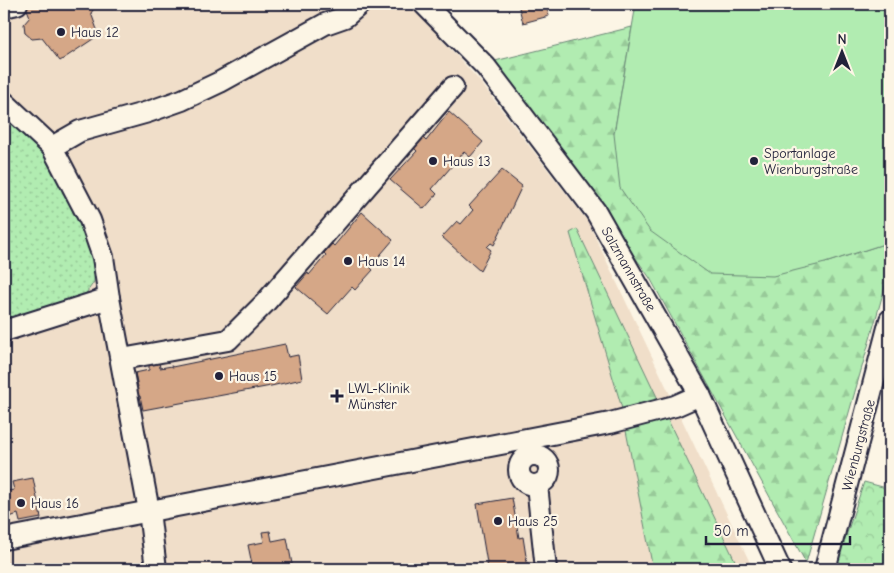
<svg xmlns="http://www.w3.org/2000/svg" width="894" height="573" font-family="'Comic Neue',sans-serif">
<defs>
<pattern id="grass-dots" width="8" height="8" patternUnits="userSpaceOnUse" patternTransform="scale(1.25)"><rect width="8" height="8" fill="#b1ecb1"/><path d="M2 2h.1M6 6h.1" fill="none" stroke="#98ca99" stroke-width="1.8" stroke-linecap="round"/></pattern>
<pattern id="forest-firs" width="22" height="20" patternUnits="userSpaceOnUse" patternTransform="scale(1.25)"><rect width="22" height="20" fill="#b1ecb1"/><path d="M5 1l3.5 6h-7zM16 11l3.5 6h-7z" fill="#98ca99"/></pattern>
<pattern id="park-crowns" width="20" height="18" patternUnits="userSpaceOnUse" patternTransform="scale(1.25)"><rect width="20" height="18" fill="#b1ecb1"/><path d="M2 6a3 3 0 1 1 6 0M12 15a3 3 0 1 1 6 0" fill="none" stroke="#98ca99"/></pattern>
</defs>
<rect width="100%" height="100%" fill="#fcf5e5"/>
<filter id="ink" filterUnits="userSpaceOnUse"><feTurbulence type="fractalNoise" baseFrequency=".02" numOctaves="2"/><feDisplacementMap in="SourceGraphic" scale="10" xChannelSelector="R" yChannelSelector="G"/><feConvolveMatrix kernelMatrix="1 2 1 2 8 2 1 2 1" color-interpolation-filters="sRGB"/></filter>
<g filter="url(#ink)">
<polygon fill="#f0dec9" points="4,4 409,4 478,79 588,222 753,569 4,569"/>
<polygon fill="url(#grass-dots)" stroke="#6a8776" points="4,110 47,150 81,225 92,259 94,273 94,282 82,299 4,323"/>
<g fill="url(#forest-firs)" stroke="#6a8776">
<polygon points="632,27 614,134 825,263 890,242 890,269 806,563 650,278 495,61"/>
<polygon points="577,229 739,569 653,569 621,405 570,233"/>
</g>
<polygon fill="url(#park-crowns)" stroke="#6a8776" points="864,482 890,489 890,569 835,569"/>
<polygon fill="#b1ecb1" stroke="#6a8776" points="636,4 890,4 890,242 825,263 773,276 710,274 650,231 620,188 614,134"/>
<g fill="#d5a787" stroke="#22223b">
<polygon points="25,4 97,4 91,13 99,35 60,61 42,38 32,39 25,33 24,24 30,17"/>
<polygon points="478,4 492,4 479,8"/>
<polygon points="518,4 546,4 549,16 523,23"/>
<polygon points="449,112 483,142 470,157 464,152 432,189 437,194 424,209 390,180 417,151 413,147 422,137 426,141"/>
<polygon points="502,170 522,186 494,245 491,243 487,247 491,250 480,271 442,237 457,221 461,224 473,210 469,206"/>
<polygon points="362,212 393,240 370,267 373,270 355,290 352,287 328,314 296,287 308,273 309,275 326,255 324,253 332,244 334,246"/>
<polygon points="285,344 288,357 298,355 302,379 271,386 143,410 140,396 137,396 136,388 138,387 135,373 149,370 149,364 159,362 160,368 172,366 172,367"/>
<polygon points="4,474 7,491 14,490 12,482 33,478 41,518 20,522 18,514 4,519"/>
<polygon points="512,498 519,538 523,537 528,569 488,569 477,504"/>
<polygon points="270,531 272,541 287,538 293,569 253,569 248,545 264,542 262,532"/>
</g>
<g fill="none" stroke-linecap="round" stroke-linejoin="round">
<defs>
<g id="minor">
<polyline points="424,4 486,67 596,212 700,395 780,569"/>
<polyline points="4,7 17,4"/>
<polyline points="4,102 52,147 90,220 103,257 109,298 149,511 156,569"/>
<polyline points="52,147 80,131 148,112 182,100 220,82 325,24 345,17 360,4"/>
<polyline points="4,331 109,298"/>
<polyline points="122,359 228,340 265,303 453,87"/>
<circle cx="534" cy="470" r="15"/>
<polyline points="537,485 546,569"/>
<polyline points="4,539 610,423 675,406 700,395"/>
<polyline points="825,569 890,320"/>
</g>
</defs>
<use href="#minor" stroke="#22223b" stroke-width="24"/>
<use href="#minor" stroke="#fcf5e5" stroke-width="20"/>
</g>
</g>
<g fill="#22223b" stroke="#fcf5e5" stroke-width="2">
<circle cx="61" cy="32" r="5"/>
<circle cx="433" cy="161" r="5"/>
<circle cx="754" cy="161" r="5"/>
<circle cx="348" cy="261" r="5"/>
<circle cx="219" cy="376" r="5"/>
<path d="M334.5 388.5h5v5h5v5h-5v5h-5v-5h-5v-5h5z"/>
<circle cx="21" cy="503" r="5"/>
<circle cx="498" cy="521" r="5"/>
</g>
<g text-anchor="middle" stroke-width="4.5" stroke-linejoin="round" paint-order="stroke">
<g font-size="14" fill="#22223b" stroke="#fcf5e5" text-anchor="start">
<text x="71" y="37">Haus 12</text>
<text x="764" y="158">Sportanlage<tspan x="764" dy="16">Wienburgstraße</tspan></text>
<text x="443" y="166">Haus 13</text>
<text x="358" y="266">Haus 14</text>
<text x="229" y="381">Haus 15</text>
<text x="348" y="393">LWL-Klinik<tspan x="348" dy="16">Münster</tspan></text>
<text x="31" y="508">Haus 16</text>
<text x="508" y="526">Haus 25</text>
</g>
<g font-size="14" fill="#22223b" stroke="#fcf5e5">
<text transform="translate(629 269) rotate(60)" y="5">Salzmannstraße</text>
<text transform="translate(858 445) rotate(-75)" y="5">Wienburgstraße</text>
</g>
</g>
<rect width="894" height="573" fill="none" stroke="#fcf5e5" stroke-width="20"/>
<rect x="10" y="10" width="874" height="553" fill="none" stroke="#22223b" stroke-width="2" filter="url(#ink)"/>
<g transform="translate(842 52)" stroke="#fcf5e5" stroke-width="4" paint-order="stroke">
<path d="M0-4L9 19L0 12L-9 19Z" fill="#22223b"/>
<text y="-8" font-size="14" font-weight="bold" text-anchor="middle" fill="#22223b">N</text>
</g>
<path d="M706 536v8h144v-8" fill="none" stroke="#22223b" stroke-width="2.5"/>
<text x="714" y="536" font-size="15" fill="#22223b" stroke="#fcf5e5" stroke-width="4" paint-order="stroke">50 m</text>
</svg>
